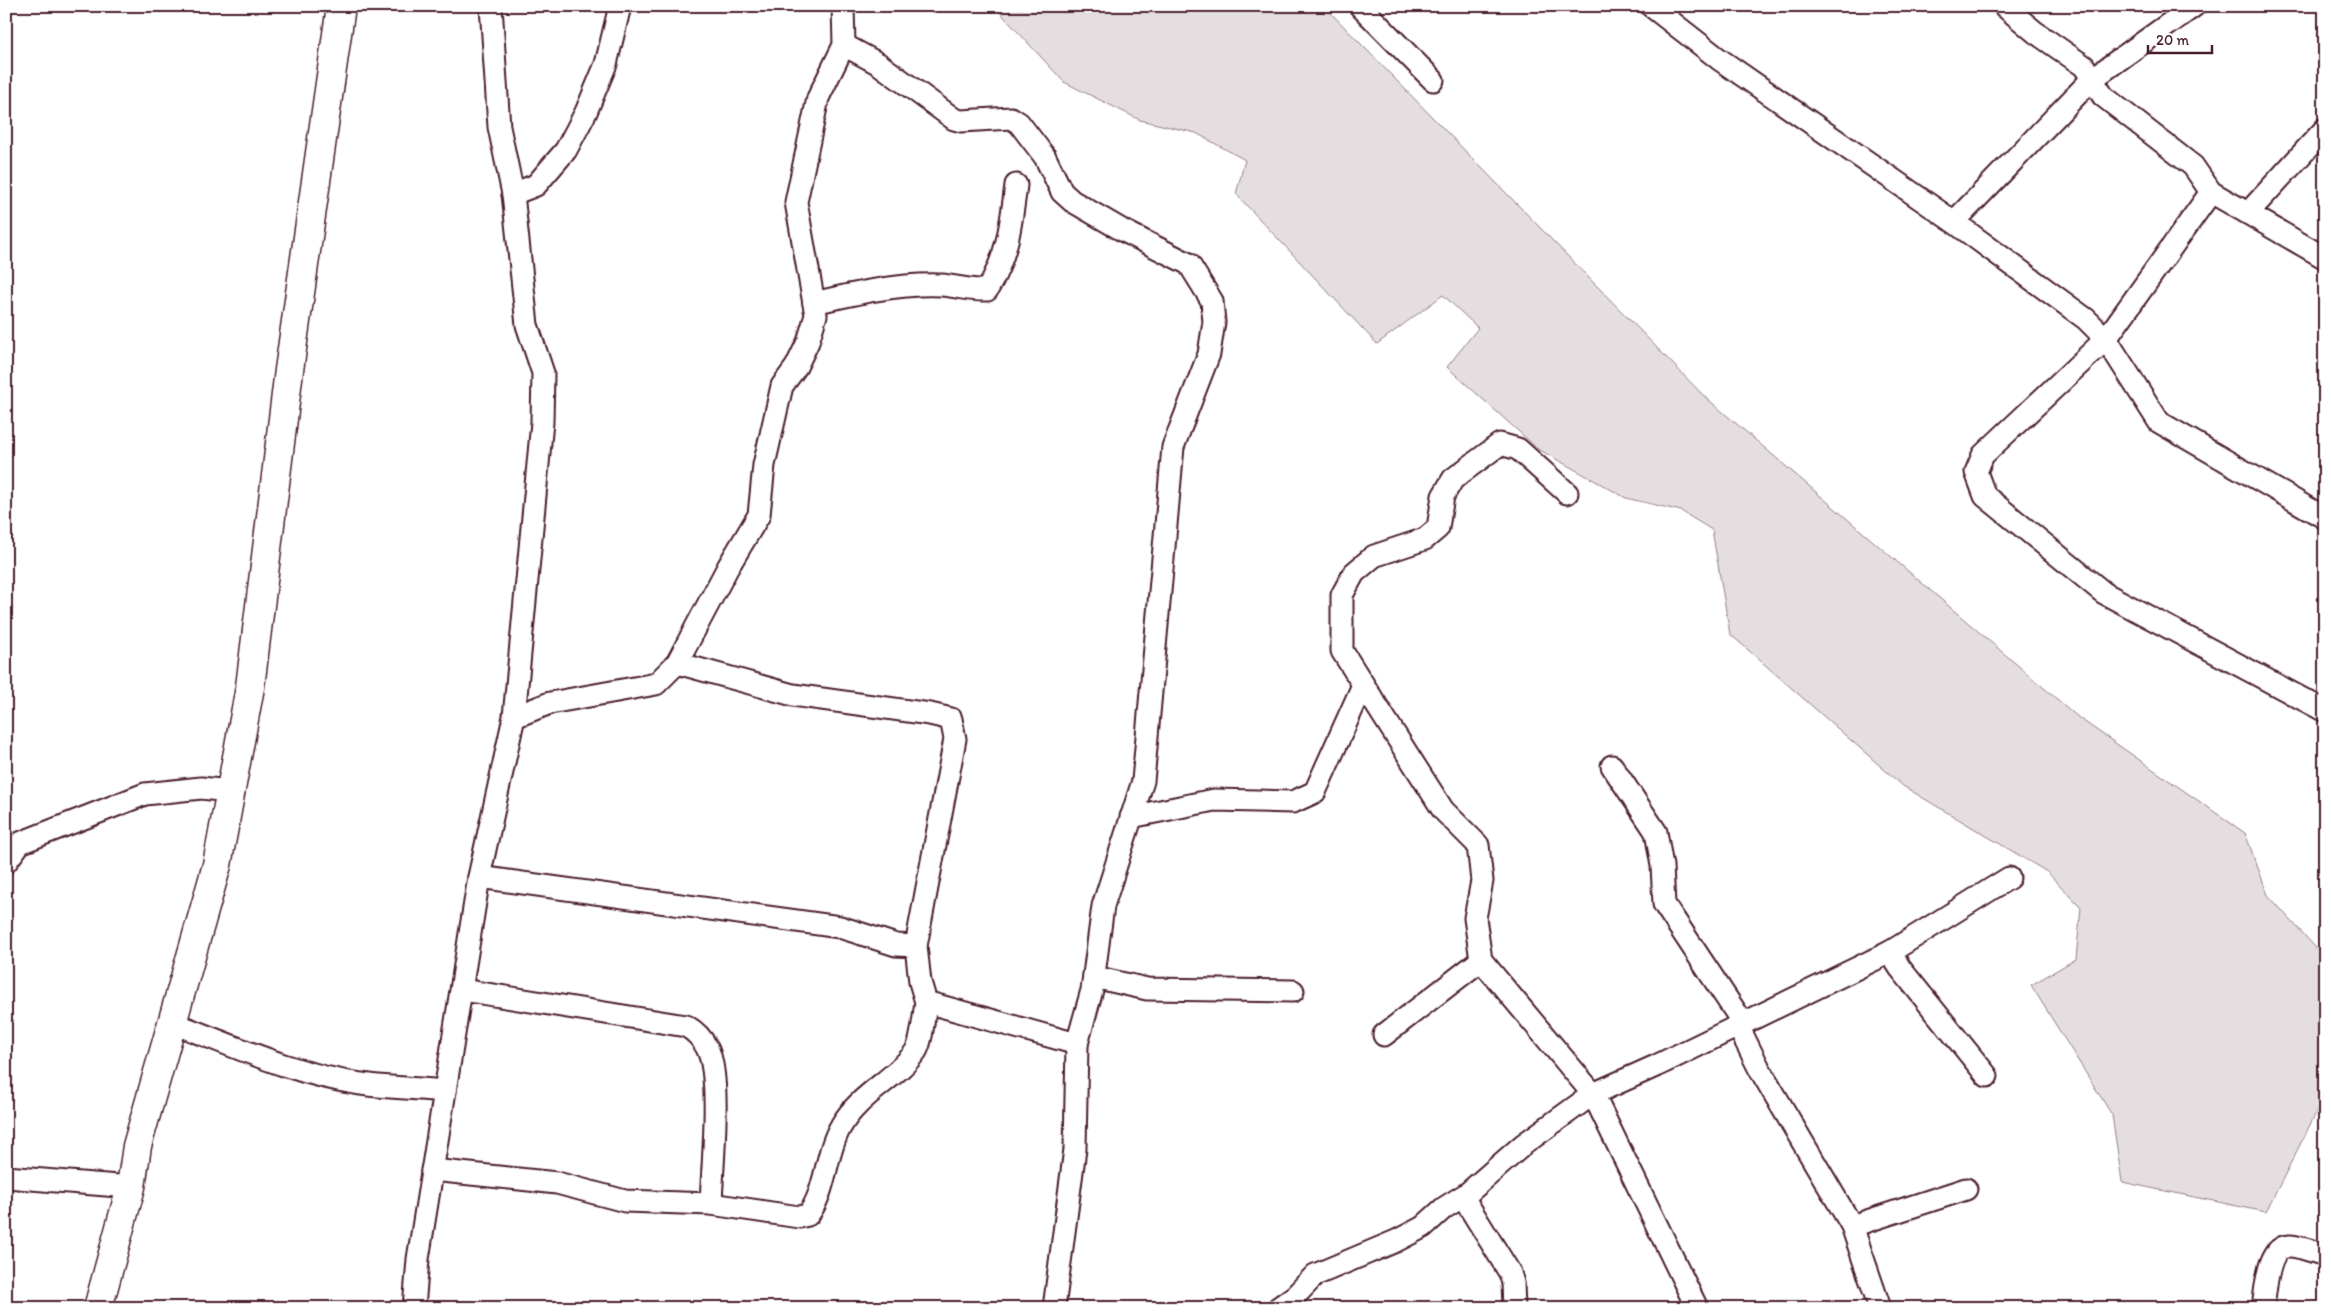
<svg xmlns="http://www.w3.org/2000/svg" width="2331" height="1314" font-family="Itim,sans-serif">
<rect width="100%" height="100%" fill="#fff"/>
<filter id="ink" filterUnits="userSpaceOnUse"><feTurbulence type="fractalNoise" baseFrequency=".02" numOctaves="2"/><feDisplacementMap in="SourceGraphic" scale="10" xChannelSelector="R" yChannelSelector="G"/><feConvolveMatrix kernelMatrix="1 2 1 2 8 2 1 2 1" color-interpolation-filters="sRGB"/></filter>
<g filter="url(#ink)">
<polygon fill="#e5dee0" stroke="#987e86" points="994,6 1324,6 1703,395 2079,718 2245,833 2268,895 2325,958 2325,1106 2319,1107 2266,1212 2122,1182 2112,1115 2031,985 2076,959 2081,907 2047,872 1903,786 1730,634 1712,530 1681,511 1626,498 1538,449 1447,367 1478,328 1443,295 1377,344 1236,194 1245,160 1196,133 1140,120 1064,82"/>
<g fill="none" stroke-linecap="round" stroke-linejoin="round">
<defs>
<g id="street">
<polyline points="1360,6 1433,80"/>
<polyline points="1651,6 1719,59 1954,222 2086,319 2106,339 2159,422 2325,518"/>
<polyline points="2004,6 2035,32 2084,66 2103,96 2193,166 2211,192 2325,258"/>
<polyline points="2211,192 2106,339 1983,455 1976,472 1985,496 2104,593 2325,711"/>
<polyline points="513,194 536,185 566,150 586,112 606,64 620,6"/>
<polyline points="2248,213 2325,129"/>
<polyline points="1954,222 2092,79 2194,6"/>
<path d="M814,303C852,294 901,283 941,285C957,286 971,291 987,290C1008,255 1011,224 1016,185"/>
<polyline points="1567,493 1518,449 1500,444 1453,479 1443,496 1438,528 1425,539 1374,556 1354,573 1342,595 1342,651 1443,810 1478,845 1482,881 1475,918 1481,960 1593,1094 1697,1308"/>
<polyline points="677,663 793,695 930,714 951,719 955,739 916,946"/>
<polyline points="514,717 550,703 656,684 677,663 728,567 759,515 764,465 782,386 796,367 808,342 816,315 796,202 818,98 844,45 843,6"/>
<polyline points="1612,766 1656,832 1662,866 1664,904 1743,1023"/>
<polyline points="1131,817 1214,800 1293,802 1315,792 1363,685"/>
<polyline points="6,862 20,843 145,794 201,788 230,791"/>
<polyline points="479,877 840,927 896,945 916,946 920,982 926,1002 1077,1044 1092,990 1103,906 1143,781 1173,447 1209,354 1214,322 1212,301 1189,264 1122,230 1072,201 1062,192 1045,157 1019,123 1011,118 961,121 954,119 879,64 844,45"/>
<polyline points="1890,952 2009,878"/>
<polyline points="1094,977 1147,989 1293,991"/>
<path d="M462,990L686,1026C695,1031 702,1038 707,1048C722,1076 712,1169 711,1204"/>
<path d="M173,1023C234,1046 296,1075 361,1084C389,1088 417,1088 445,1091L418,1259L414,1308"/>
<polyline points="1738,1026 1759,1068 1852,1226 1880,1308"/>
<polyline points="1384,1035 1481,960"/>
<polyline points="445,1091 479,877 514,717 542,422 543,373 527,325 513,194 499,127 491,6"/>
<path d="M432,1170L557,1183L625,1201L711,1204L799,1217L808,1215C827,1190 825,1153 841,1126C859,1094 895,1080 916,1051C922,1042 924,1014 926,1002"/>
<polyline points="6,1177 131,1187"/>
<polyline points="1463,1197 1510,1273 1513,1283 1514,1308"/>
<polyline points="1852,1226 1966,1189"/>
<polyline points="1054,1308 1075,1149 1077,1044"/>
<polyline points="1278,1308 1295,1296 1315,1275 1396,1241 1423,1227 1444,1208 1468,1193 1524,1144 1593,1094 1658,1065 1890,952 1900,968 1987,1076"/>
<path d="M2263,1308C2266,1290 2267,1244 2291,1246C2302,1247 2314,1252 2325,1255"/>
</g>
<polyline id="secondary" points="98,1308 131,1187 137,1146 217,865 250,687 289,370 341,6"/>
</defs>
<use href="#street" stroke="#4a1f2b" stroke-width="25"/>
<use href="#secondary" stroke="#4a1f2b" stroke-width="31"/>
<use href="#street" stroke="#fff" stroke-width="21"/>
<use href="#secondary" stroke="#fff" stroke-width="28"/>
</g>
</g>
<rect width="2331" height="1314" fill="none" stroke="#fff" stroke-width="25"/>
<rect x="12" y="12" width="2306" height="1289" fill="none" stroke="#4a1f2b" stroke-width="2" filter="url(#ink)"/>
<path d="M2148 45v8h64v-8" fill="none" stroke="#4a1f2b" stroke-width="2.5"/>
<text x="2156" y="45" font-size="15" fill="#4a1f2b" stroke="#ffffff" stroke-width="4" paint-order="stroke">20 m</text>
</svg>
